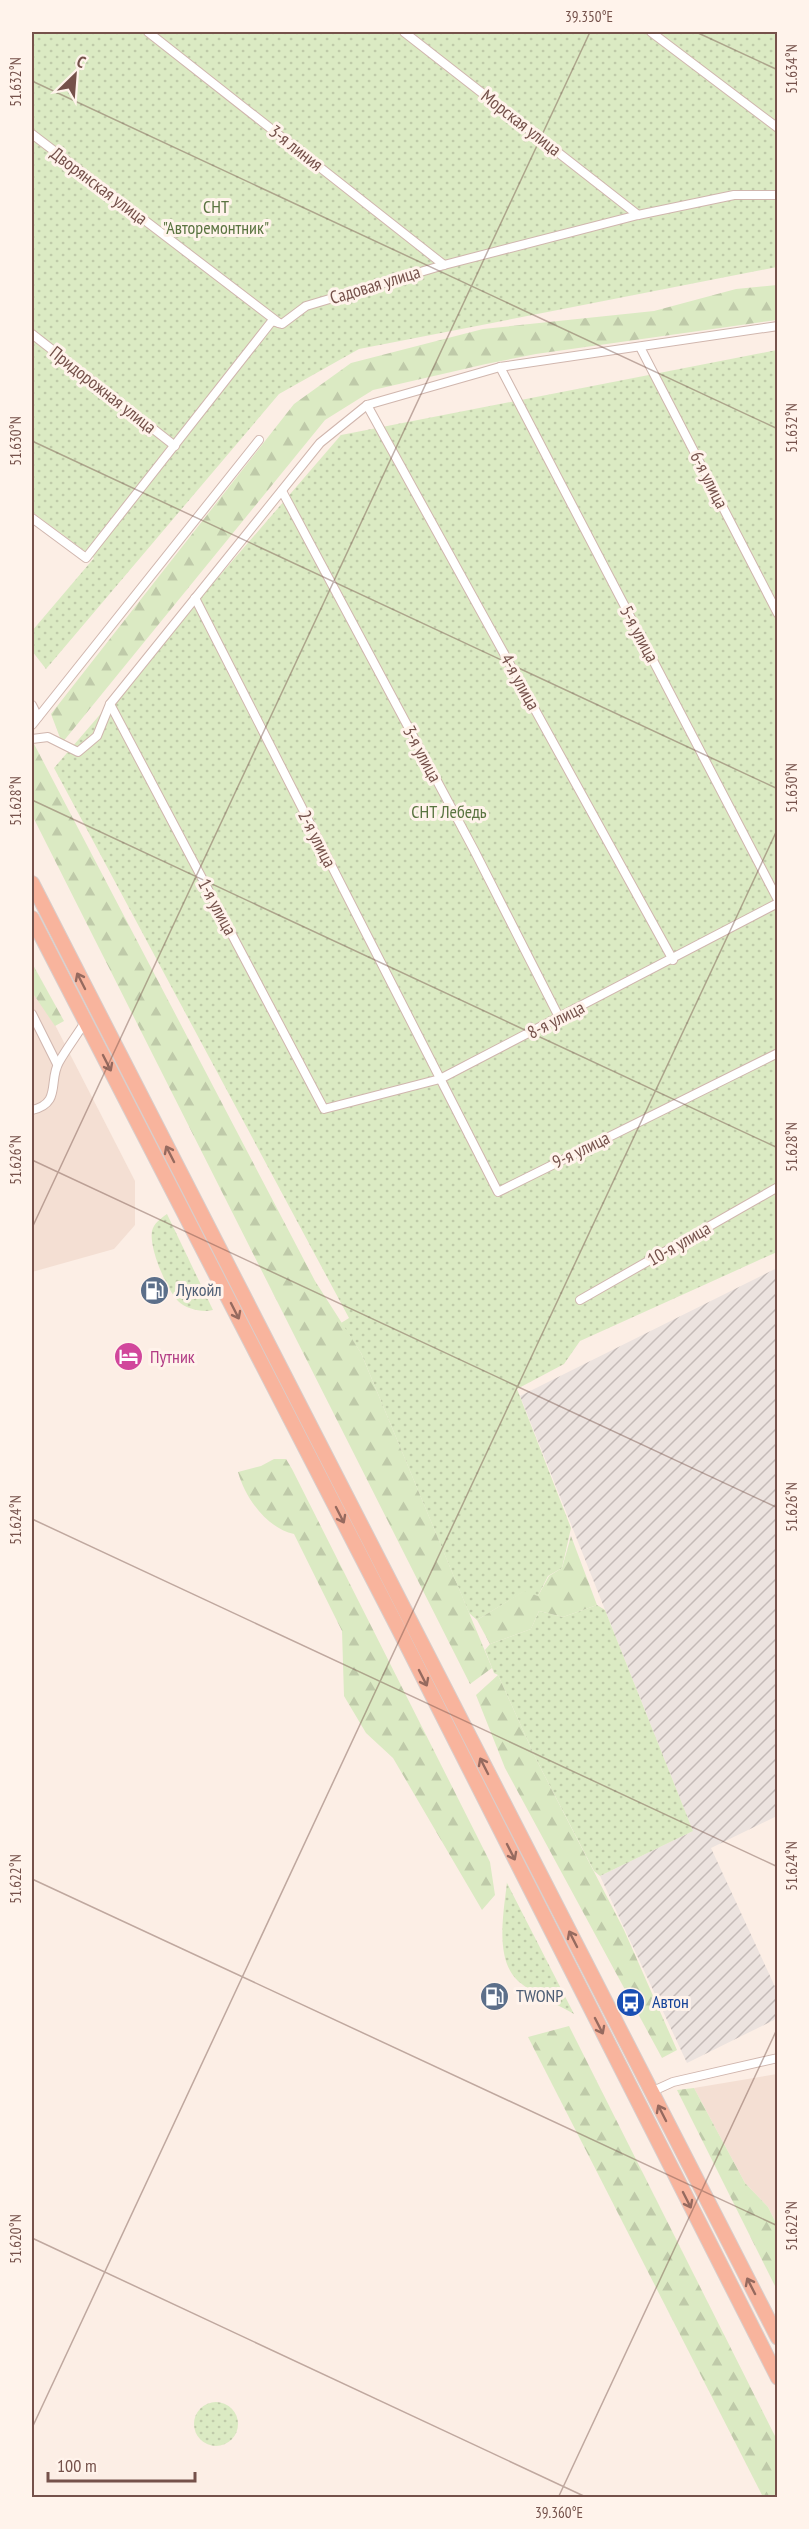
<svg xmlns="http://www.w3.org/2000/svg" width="809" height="2529" font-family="'PT Sans Narrow',sans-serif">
<defs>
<pattern id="industrial-furrows" width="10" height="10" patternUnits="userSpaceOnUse" patternTransform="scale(1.5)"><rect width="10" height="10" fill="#ece3df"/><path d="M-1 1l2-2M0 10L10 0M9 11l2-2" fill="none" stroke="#c4bab7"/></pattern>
<pattern id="green-dots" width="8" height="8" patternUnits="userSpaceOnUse" patternTransform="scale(1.5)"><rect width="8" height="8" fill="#dbeac3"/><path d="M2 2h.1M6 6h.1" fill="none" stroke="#bfcaa9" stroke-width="1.8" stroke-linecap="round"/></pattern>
<pattern id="forest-firs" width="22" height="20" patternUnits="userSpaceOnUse" patternTransform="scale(1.5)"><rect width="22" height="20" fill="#dbeac3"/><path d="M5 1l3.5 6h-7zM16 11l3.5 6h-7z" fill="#bfcaa9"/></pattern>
</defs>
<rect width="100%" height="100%" fill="#fceee5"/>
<g fill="#f4dfd3">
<polygon points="32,980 135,1181 135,1225 114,1249 32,1272"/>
<polygon points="777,2074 777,2225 768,2207 745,2183 694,2088"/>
</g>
<polygon fill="url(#industrial-furrows)" points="777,1268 777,1816 711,1848 777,1991 777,2016 774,2020 687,2063 600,1876 693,1831 520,1396"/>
<g fill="url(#green-dots)">
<polygon points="32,32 777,32 777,267 359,349 279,394 46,669 32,651 32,631 94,558 32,512"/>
<polygon points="777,350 777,1252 580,1341 564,1364 517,1389 571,1528 562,1568 548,1576 538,1596 523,1592 477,1620 469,1613 361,1353 341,1323 349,1318 54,768 341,435"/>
<path d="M167,1214L213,1310C203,1313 186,1309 178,1301C166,1288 149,1248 152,1231C154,1223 160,1219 167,1214Z"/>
<polygon points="597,1605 605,1610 693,1831 600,1876 594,1871 536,1759 498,1675 494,1673 485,1650 490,1644 531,1629 539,1611 563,1617"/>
<path d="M507,1882V1883L574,2014C557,2004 533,1994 518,1981C494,1959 504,1911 507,1882Z"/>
<circle cx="216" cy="2424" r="22"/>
</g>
<g fill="url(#forest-firs)">
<polygon points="777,285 777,320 536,354 486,364 373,390 325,420 62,743 51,714 294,404 351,363 483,329 654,311 736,289"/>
<polygon points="33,742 315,1281 361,1353 492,1668 470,1684 32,815"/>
<polygon points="32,963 64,1021 55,1026 32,992"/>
<path d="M274,1459H286L292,1469L490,1862L495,1895L482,1910L393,1758L366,1733L344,1696L342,1631L294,1534C266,1528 245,1497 238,1472L261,1466Z"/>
<polygon points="571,1536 597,1605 563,1617 539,1611 531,1629 490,1644 477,1620 524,1591 538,1596 549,1576 562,1568"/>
<polygon points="498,1675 536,1759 624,1930 677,2050 662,2058 505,1768 476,1695"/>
<polygon points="569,2026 777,2440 777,2497 763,2497 528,2037"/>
<polygon points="694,2088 745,2183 768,2207 777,2225 777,2290 677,2090"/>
</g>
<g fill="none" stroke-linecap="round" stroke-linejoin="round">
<defs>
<g id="minor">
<polyline points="148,32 444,265"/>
<polyline points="404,32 638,215"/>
<polyline points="651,32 778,128"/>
<polyline points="32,134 279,323"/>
<polyline points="32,334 175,446"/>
<polyline points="640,347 778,614"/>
<polyline points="500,367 778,900"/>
<polyline points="367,405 673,960"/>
<polyline points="282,491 474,850 560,1019"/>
<polyline points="32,518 86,558 272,321 282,324 306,306 444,265 638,215 734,195 778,195"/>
<polyline points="195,598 498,1192 778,1053"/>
<polyline points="110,704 324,1109 440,1079 778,903"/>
<polyline points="32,705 38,717"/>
<polyline points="32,725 259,440"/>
<polyline points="32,739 48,737 78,752 97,736 110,704 320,443 367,405 500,367 778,326"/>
<polyline points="32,1014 57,1064"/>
<path d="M32,1110C62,1103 48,1081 59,1062C67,1048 77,1035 85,1022"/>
<polyline points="580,1300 778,1187"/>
<polyline points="651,2092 673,2082 778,2058"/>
</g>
<g id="trunk">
<polyline points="32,883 778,2338"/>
<polyline points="32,918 397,1626 778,2378"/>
</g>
</defs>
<use href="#minor" stroke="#d0b6ae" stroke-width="10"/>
<use href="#trunk" stroke="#d8cecc" stroke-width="16"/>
<use href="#minor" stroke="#fff" stroke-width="8"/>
<use href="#trunk" stroke="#f8b49d" stroke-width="14"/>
</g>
<defs><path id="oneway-shaft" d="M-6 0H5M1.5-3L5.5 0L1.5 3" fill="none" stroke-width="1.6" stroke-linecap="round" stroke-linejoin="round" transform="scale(1.5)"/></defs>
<g stroke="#966a5f">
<use href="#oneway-shaft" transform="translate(81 981) rotate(-117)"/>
<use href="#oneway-shaft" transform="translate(107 1063) rotate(63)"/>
<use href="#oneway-shaft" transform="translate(170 1154) rotate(-117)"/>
<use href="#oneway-shaft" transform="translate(235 1311) rotate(63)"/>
<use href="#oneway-shaft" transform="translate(340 1515) rotate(63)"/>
<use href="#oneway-shaft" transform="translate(423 1678) rotate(63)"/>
<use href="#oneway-shaft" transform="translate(484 1766) rotate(-117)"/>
<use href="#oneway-shaft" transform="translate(511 1852) rotate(63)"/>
<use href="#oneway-shaft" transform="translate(573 1939) rotate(-117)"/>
<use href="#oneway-shaft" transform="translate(599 2026) rotate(63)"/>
<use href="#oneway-shaft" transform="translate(662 2113) rotate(-117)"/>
<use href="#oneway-shaft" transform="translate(687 2200) rotate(63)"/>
<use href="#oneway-shaft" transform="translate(751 2286) rotate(-117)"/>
</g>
<path fill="none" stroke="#75514a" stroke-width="1.5" stroke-opacity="0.45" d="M696,32L778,70M32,81L778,429M32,441L778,789M32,800L778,1148M32,1160L778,1508M32,1228L590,32M32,1519L778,1867M32,1879L778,2226M32,2238L588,2498M32,2428L778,828M558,2498L778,2027"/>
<defs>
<symbol id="fuel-disc" viewBox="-11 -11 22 22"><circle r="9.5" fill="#5c6f8a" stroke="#fff3eb"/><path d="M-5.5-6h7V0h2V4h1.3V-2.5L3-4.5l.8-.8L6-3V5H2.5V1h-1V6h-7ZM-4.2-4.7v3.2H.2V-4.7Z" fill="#fff"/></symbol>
<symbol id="hotel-disc" viewBox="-11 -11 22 22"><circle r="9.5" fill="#d1479c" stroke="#fff3eb"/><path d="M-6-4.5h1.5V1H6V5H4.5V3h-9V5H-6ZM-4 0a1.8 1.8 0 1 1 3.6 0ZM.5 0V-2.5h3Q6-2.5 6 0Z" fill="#fff"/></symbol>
<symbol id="bus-disc" viewBox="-11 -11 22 22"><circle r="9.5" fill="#1a4fb4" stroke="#fff3eb"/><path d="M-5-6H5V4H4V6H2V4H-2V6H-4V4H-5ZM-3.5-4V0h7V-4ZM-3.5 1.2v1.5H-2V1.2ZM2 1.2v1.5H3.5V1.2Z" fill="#fff"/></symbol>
</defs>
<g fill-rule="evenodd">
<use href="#fuel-disc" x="138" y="1274" width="33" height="33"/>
<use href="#hotel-disc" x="112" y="1340" width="33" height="33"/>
<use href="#fuel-disc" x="478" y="1980" width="33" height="33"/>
<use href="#bus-disc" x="614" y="1986" width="33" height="33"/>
</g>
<g text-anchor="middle" stroke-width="6" stroke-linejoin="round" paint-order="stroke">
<g font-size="18" fill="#75514a" stroke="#fff3eb">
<text transform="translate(521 123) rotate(38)" y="6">Морская улица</text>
<text transform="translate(296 148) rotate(38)" y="6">3-я линия</text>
<text transform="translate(99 186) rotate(37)" y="6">Дворянская улица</text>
<text transform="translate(375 285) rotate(-17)" y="6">Садовая улица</text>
<text transform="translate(103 390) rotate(38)" y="6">Придорожная улица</text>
<text transform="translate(709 480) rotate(63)" y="6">6-я улица</text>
<text transform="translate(639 634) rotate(62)" y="6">5-я улица</text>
<text transform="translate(520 682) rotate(61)" y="6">4-я улица</text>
<text transform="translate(422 754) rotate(62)" y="6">3-я улица</text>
<text transform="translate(317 839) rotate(63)" y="6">2-я улица</text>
<text transform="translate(217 907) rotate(62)" y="6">1-я улица</text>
<text transform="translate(556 1020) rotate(-27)" y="6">8-я улица</text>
<text transform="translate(581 1150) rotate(-26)" y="6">9-я улица</text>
<text transform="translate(679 1244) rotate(-30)" y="6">10-я улица</text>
</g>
<g font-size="18" fill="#5a7440" stroke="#fff3eb">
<text x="216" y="213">СНТ<tspan x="216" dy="21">"Авторемонтник"</tspan></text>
<text x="449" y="818">СНТ Лебедь</text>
</g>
<g font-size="18" fill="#4e5e75" stroke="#fff3eb" text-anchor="start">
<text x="176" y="1296">Лукойл</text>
<text x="516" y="2002">TWONP</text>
</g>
<g font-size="18" fill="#b23c85" stroke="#fff3eb" text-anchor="start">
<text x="150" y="1363">Путник</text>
</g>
<g font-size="18" fill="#164399" stroke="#fff3eb" text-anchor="start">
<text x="652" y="2008">Автон</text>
</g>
</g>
<rect width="809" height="2529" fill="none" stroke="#fff3eb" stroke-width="66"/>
<g transform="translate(75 75) rotate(25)" stroke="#fff3eb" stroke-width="4.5" paint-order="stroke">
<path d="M0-4.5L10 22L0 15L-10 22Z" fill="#75514a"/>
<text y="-9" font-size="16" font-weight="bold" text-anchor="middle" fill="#75514a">С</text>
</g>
<path d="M48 2472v9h147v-9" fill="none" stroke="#75514a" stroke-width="3"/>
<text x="57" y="2472" font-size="18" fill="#75514a" stroke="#fff3eb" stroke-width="4.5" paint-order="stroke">100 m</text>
<rect x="33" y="33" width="743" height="2463" fill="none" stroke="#75514a" stroke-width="2"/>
<g font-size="15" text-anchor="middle" fill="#75514a">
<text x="589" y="22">39.350°E</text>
<text transform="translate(792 69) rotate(-90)" y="5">51.634°N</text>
<text transform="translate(16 82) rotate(-90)" y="5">51.632°N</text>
<text transform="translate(792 428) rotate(-90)" y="5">51.632°N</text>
<text transform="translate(16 441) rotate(-90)" y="5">51.630°N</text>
<text transform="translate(792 788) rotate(-90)" y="5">51.630°N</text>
<text transform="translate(16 801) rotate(-90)" y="5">51.628°N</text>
<text transform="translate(792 1147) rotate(-90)" y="5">51.628°N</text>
<text transform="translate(16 1160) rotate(-90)" y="5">51.626°N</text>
<text transform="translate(792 1507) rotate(-90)" y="5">51.626°N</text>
<text transform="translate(16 1520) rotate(-90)" y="5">51.624°N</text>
<text transform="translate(792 1866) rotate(-90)" y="5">51.624°N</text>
<text transform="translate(16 1879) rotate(-90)" y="5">51.622°N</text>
<text transform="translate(792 2226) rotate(-90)" y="5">51.622°N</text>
<text transform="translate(16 2239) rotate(-90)" y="5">51.620°N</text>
<text x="559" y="2518">39.360°E</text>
</g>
</svg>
